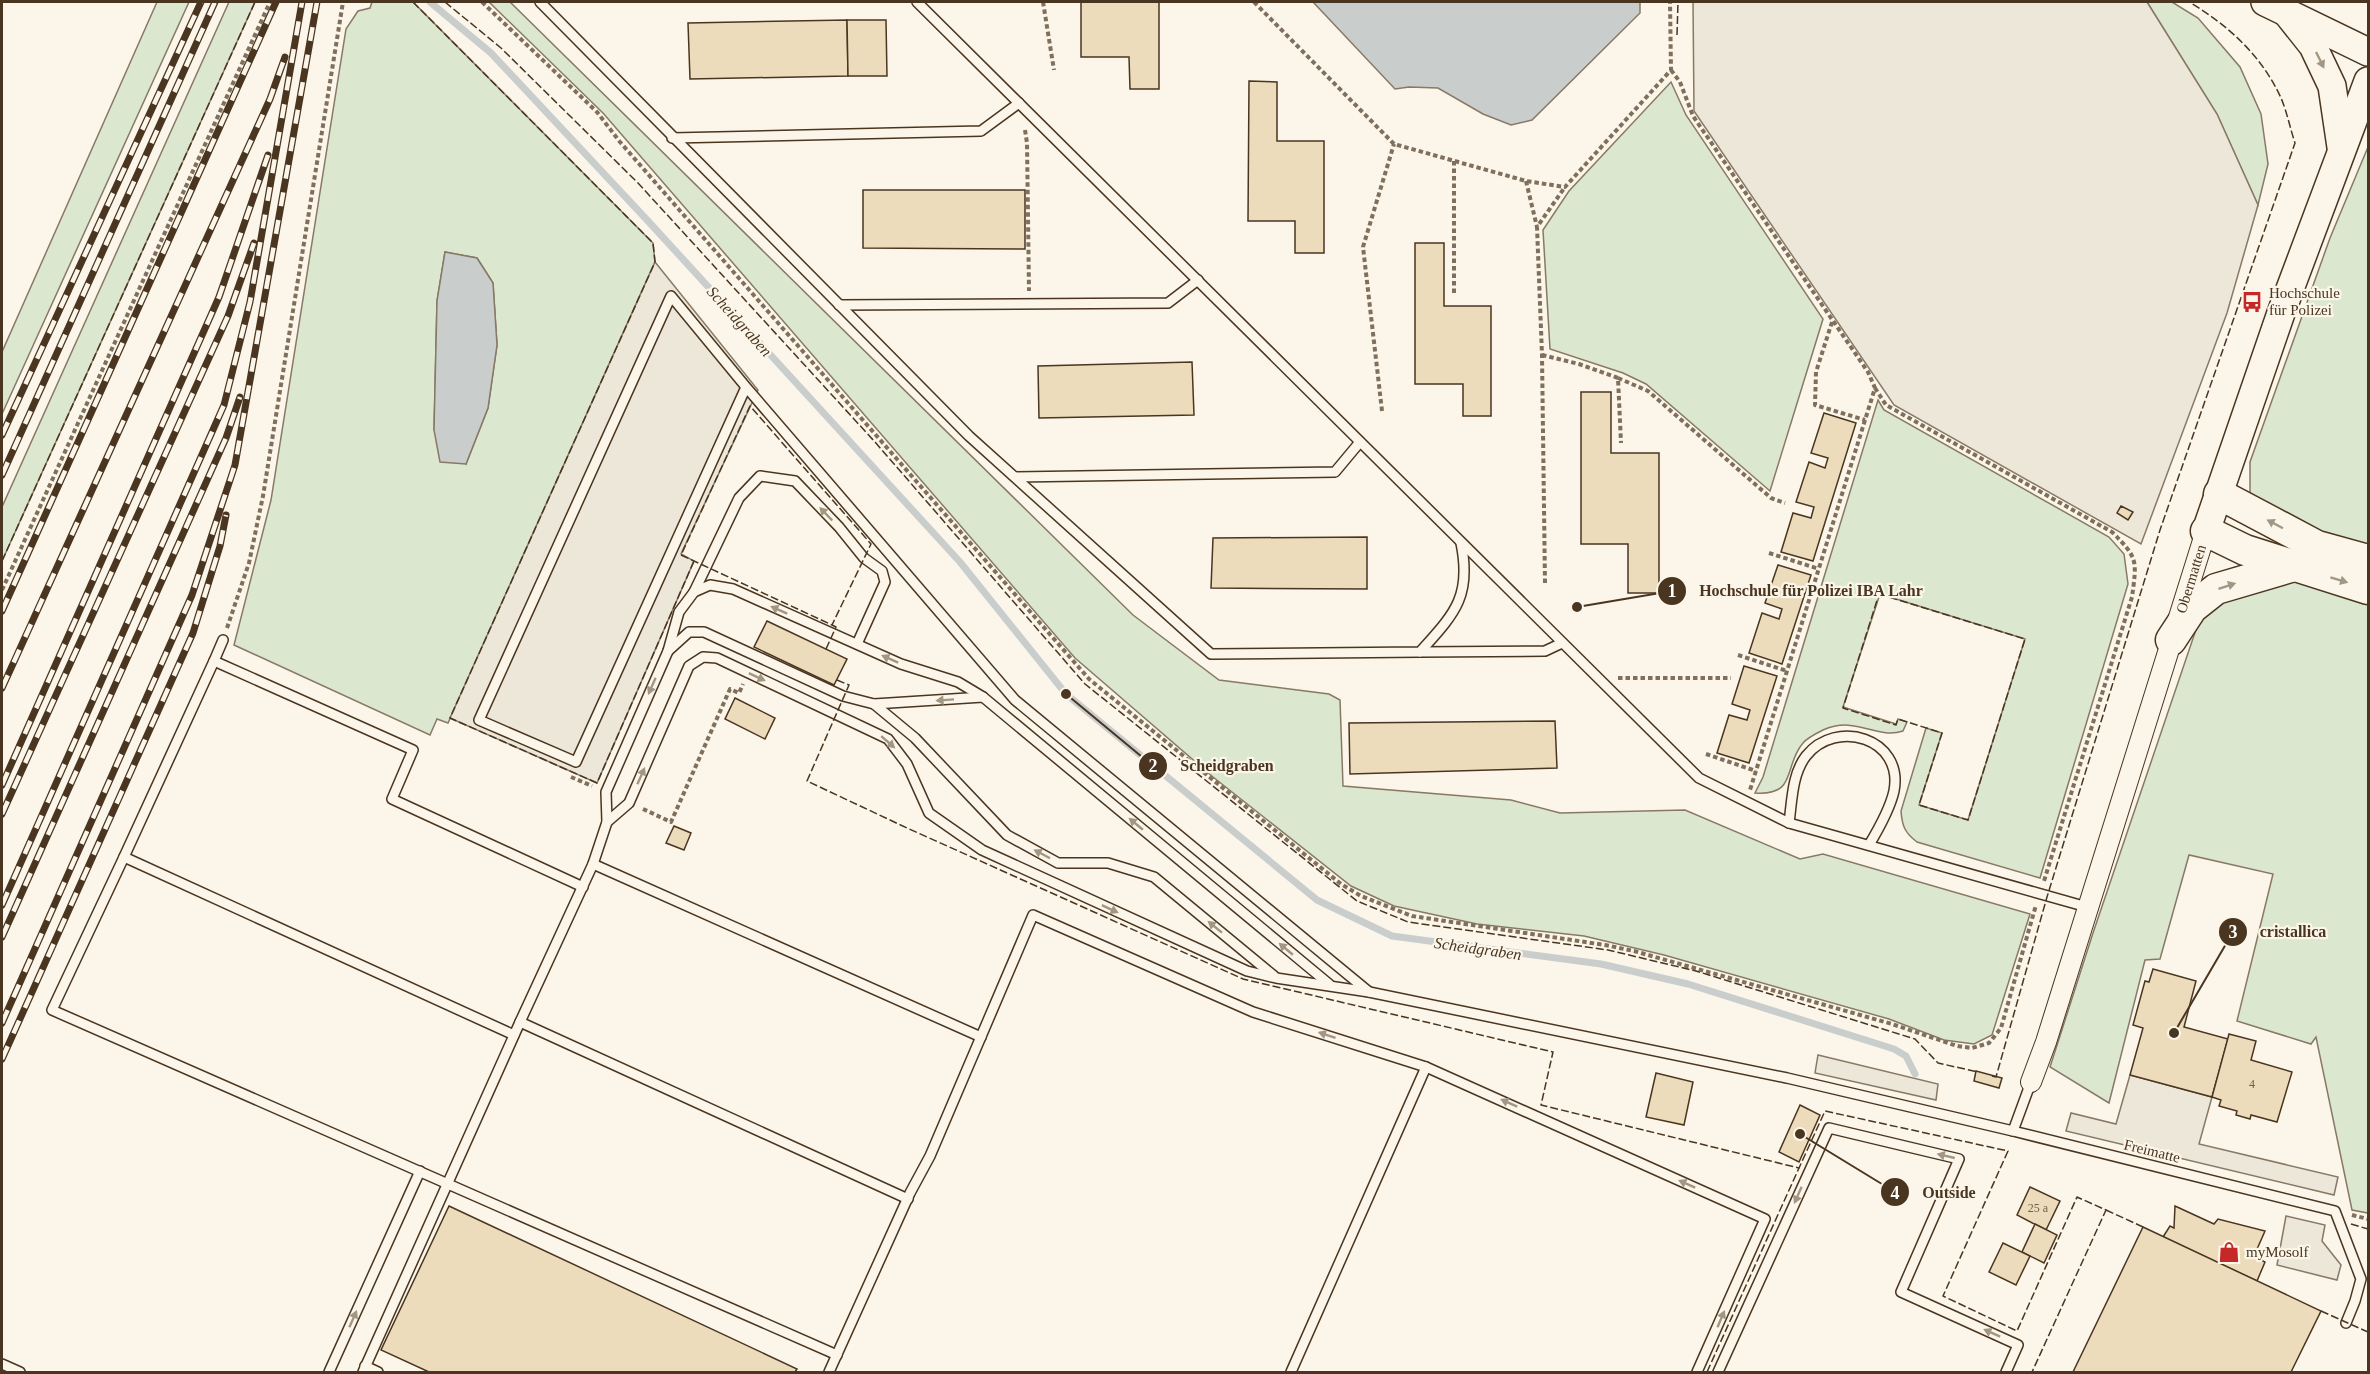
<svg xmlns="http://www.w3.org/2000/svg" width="2370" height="1374" font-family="'Times New Roman',serif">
<rect width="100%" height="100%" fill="#fbf6e9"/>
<g fill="#dce7d0" stroke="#887966" stroke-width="1.5" fill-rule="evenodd">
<polygon points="157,2 189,2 2,414 2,352"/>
<polygon points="229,2 255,2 2,561 2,507"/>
<path d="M372,2H413L653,243L655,262L448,723L437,719L430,735L234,645L271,500L346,29L358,11L370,8ZM445,252L477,258L493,283L497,345L488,408L466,464L434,430L437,301Z"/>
<polygon points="489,2 510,2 1133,615 1219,680 1329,694 1340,700 1343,786 1511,800 1560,813 1685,810 1800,859 1823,854 2030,914 1992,1035 1974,1044 1944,1040 1889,1019 1664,955 1584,936 1477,924 1394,906 1351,886 1213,777 1075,658 603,113"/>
<polygon points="2147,2 2172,2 2198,18 2240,67 2261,114 2268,164 2258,205 2217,114"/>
<polygon points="1671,82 1686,115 1823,319 1770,491 1646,384 1623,373 1550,349 1543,230 1569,191"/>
<polygon points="2368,147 2368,549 2306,531 2250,496 2250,462 2330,238"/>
<path d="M1878,400L1884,410L2109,537L2124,554L2128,584L2040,878L1917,842C1905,833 1902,826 1901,811L1926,728L1942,733L1919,805L1968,820L2025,639L1880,594L1843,707L1896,724L1898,719L1907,722L1903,731C1876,740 1857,715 1823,730C1817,733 1807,738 1803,743C1783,766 1798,796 1755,793L1763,777Z"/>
<polygon points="2271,579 2301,581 2368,602 2368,1213 2352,1210 2316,1037 2311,1044 2237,1021 2273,874 2189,855 2160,959 2145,960 2109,1103 2050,1067 2093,933 2204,606"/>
</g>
<g fill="#ede7d9" stroke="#887966" stroke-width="1.5">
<polygon points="1693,2 2147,2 2217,114 2258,205 2227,313 2141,544 1894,405 1694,111"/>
<polygon points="655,262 758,390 681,554 694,561 597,783 450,718"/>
<polygon points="1818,1055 1938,1084 1936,1100 1815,1073"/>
<polygon points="2130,1075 2212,1097 2199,1144 2338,1177 2334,1195 2066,1131 2071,1113 2116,1124"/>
<polygon points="2286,1216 2325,1225 2322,1241 2341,1265 2337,1280 2277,1265"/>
</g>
<g fill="#c9cecd" stroke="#887966" stroke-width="1.5">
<polygon points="1313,2 1640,2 1640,13 1532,120 1511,125 1483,114 1438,88 1409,87 1395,89"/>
<polygon points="445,252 477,258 493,283 497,345 488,408 466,464 440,462 434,430 437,301"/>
</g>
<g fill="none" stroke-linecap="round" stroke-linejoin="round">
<polyline stroke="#c9cecd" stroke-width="7" points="430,2 491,53 648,221 960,562 1066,694 1317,900 1392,936 1601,964 1688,984 1894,1049 1906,1056 1915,1074"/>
</g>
<g fill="#ecdcbc" stroke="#4a3520" stroke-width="1.5">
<polygon points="1081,2 1159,2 1159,89 1130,89 1129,57 1081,57"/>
<polygon points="847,20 848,76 690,79 688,23"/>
<polygon points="847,20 886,20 887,76 848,76"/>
<polygon points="1249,81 1277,82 1277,141 1324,141 1324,253 1295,253 1295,221 1248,221"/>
<polygon points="863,190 1025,190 1025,249 863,248"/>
<polygon points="1415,243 1444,243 1444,306 1491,306 1491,416 1463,416 1463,384 1415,384"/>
<polygon points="1192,362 1194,415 1039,418 1038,366"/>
<polygon points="1581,392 1611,392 1611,453 1659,453 1659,593 1628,593 1628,544 1581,544"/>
<polygon points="1824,413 1856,423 1813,561 1781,552 1793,513 1811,518 1814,507 1796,502 1809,462 1825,468 1828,458 1811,453"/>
<polygon points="2121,506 2133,512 2128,520 2117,513"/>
<polygon points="1367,537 1367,589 1211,588 1213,538"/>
<polygon points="1778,565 1811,575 1782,664 1749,653 1762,613 1779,619 1782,609 1765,603"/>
<polygon points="767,621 847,659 834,685 754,647"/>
<polygon points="1744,666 1777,676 1749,763 1717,753 1729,715 1747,720 1750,710 1732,704"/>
<polygon points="735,698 775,718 765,739 725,719"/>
<polygon points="1555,721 1557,768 1350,774 1349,723"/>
<polygon points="674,826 691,833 684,850 666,843"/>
<polygon points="2153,969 2196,981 2184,1027 2228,1039 2212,1097 2130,1075 2143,1028 2133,1025 2145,981 2149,982"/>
<polygon points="2229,1034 2256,1041 2251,1060 2292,1072 2277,1122 2251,1115 2250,1119 2236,1115 2237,1111 2219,1106 2221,1100 2212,1097"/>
<polygon points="1976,1071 2002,1078 1999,1088 1974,1081"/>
<polygon points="1656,1073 1693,1082 1684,1125 1646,1117"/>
<polygon points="1800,1105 1820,1115 1799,1162 1779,1152"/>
<polygon points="2030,1187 2060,1201 2046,1230 2017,1215"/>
<polygon points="449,1206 797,1369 795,1372 429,1372 381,1350"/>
<polygon points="2175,1206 2214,1224 2218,1219 2265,1231 2254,1256 2265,1262 2257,1281 2163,1237 2170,1226 2174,1228"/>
<polygon points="2035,1224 2057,1235 2044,1263 2022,1252"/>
<polygon points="2143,1227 2321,1311 2291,1372 2073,1372"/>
<polygon points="2003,1243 2030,1256 2016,1285 1989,1272"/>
</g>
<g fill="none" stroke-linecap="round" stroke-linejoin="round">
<defs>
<g id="lane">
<path d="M540,2L969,436L1211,654L1420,652C1454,614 1472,597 1461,543"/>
<polyline points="917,2 1699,778 1789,823 2087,907"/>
<polyline points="672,138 981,131 1019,103"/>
<polyline points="839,305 1168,303 1198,280"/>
<polyline points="746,387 576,762 479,720 671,296 746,387 1015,700 1369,992"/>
<polyline points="1015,477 1335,472 1360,442"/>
<polyline points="694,592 739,498 760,476 795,481 839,527 864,558 882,571 885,582 857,644"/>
<polyline points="223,640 214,661 413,750 392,799 583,887"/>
<polyline points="668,651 689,632 704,632 843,696 874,704 915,738 1007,835 1058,863 1108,863 1154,877 1274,976"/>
<polyline points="1420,652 1545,651 1562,643"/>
<polyline points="874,704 983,697 1329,984"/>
<polyline points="607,822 629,803 689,666 703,657 717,658 888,739 907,764 929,813 982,850 1247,971 1276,978 1369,992 1787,1078 2013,1131"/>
<path d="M1789,823C1792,801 1792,774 1806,756C1836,718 1904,738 1894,791C1890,809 1878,830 1869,845"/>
<polyline points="124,857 214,661"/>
<polyline points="593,864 981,1037"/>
<polyline points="520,1022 593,864 607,822 606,792 668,651 679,612 694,592 710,585 733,589 901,664 958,682 983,697"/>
<polyline points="514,1035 124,857 52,1010 837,1355"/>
<polyline points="2031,1082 2013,1131 2335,1211 2361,1279 2355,1301 2346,1323"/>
<polyline points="2,1364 20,1372"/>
<polyline points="365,1366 378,1372"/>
<polyline points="329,1372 420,1171"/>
<polyline points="363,1372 520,1022 908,1199"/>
<polyline points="829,1372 910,1193 930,1156 1033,915 1253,1012 1426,1067 1765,1219 1697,1372"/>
<polyline points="1291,1372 1426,1067"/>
<polyline points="1718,1372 1829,1128 1959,1159 1901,1292 2018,1345 2006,1372"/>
</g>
<polyline id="street" points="2031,1082 2046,1042 2206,531"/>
<g id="secondary">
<polyline points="2265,2 2368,52"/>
<polyline points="2286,12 2313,46 2332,86 2341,147"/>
<polyline points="2206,531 2281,313 2368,81"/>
</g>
<g id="primary">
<polyline points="2219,494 2317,546 2368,560"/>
<polyline points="2206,531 2245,550 2368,589"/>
<polyline points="2171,640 2192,608 2216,589 2294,566"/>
</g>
</defs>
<use href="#lane" stroke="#4a3520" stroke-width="12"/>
<use href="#street" stroke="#4a3520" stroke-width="22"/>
<use href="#secondary" stroke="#4a3520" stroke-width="30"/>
<use href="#primary" stroke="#4a3520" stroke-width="33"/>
<g stroke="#7f6f5c" stroke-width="4" stroke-dasharray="4.5 3" stroke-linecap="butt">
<polyline points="482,2 597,112 620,142 1089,679 1341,884 1361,896 1412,916 1605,945 1634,951 1892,1024 1957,1046 1972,1048 1989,1043 2001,1028 2036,905"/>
<polyline points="1043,2 1054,70"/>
<polyline points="1254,2 1394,144 1526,181 1565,187 1671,70 1670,2"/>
<polyline points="1671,70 1680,82 1693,116 1868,372 1875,388 1750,790"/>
<polyline points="1025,130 1027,143 1029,291"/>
<polyline points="1454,161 1454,294"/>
<polyline points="1526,181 1537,227"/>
<polyline points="1832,322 1816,372 1815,405 1865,420"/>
<polyline points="1542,355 1579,364 1618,378 1621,443"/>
<polyline points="1618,378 1648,391 1771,498 1785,503"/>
<path d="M1875,388L1886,405L2112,532C2138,558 2137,560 2132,597L2044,881"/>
<polyline points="1382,411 1363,247 1394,144"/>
<polyline points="1769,553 1819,569"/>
<polyline points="1545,583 1542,355 1537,227 1565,187"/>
<polyline points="2,590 270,2"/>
<polyline points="227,628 249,563 263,496 343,2"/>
<polyline points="1738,655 1787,671"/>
<polyline points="1618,678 1731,678"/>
<polyline points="1706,754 1756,771"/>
<polyline points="571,777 592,786"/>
<polyline points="643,809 671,822 730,689 739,693 743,684"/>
<polyline points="2352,1215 2368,1219"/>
</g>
<use href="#lane" stroke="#fbf6e9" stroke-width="9"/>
<use href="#street" stroke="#fbf6e9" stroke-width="20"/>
<use href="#secondary" stroke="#fbf6e9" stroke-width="27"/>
<use href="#primary" stroke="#fbf6e9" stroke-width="30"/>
<defs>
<g id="rail">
<polyline points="2,435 201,2"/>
<polyline points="2,475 215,2"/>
<polyline points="2,611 276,2"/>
<polyline points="2,688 270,99 285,57"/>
<polyline points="2,785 219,297 268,155"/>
<polyline points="2,814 228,316 254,243"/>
<polyline points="2,905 224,405 250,302 302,2"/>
<polyline points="2,937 226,438 240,397"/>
<polyline points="2,1023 192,595 235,465 317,2"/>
<polyline points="2,1059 193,633 220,546 226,515"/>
</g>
</defs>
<use href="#rail" stroke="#4a3520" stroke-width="7"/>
<use href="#rail" stroke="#fbf6e9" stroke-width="4.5" stroke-dasharray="14" stroke-linecap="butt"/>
<g stroke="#4a3520" stroke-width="1.5" stroke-dasharray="8 3" stroke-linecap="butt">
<polyline points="413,2 653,243 655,262 450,718 597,783 694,561"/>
<polyline points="445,2 501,48 638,183 875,442 1085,684 1357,901 1408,922 1608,950 1696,971 1915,1039 1938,1063 1978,1072"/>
<polyline points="1677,35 1678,2"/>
<polyline points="2,561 255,2"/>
<polygon points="1879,594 2025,639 1968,820 1919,805 1942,733 1898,719 1896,725 1843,708"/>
<polyline points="826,649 836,627 832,625 681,555 750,406 871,544 832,625"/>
<polyline points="837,680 849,685 807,781 907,828 1243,979 1553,1052 1541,1105 1799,1168 1825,1111 2008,1151 1943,1296 2017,1331 2077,1197 2106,1210 2032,1372"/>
<path d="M1992,1076L1996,1077L2047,897L2160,530L2295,143C2290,128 2287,112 2281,98C2262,56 2228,25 2189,2"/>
<polyline points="2106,1210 2143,1227"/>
<polyline points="2351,1224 2368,1229"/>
<polyline points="2321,1311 2368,1332"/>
<polyline points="1707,1372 1799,1168"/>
</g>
</g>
<defs><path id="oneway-solid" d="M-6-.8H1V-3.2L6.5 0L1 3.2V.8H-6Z" transform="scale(1.5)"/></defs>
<g fill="#a29684">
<use href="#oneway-solid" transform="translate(2320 60) rotate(64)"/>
<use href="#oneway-solid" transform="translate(826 514) rotate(-134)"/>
<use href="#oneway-solid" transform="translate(2275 524) rotate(-152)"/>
<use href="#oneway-solid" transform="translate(2339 580) rotate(17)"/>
<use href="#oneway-solid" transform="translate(2227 586) rotate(-18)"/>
<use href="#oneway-solid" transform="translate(779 610) rotate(-156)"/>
<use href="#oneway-solid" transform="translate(890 659) rotate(-156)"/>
<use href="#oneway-solid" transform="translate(757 677) rotate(25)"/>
<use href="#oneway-solid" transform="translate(652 686) rotate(114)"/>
<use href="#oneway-solid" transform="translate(945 700) rotate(176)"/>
<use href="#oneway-solid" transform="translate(888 742) rotate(41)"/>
<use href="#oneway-solid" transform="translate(641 776) rotate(-66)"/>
<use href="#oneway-solid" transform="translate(1136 824) rotate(-140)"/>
<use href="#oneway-solid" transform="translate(1042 854) rotate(-152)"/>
<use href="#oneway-solid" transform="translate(1110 909) rotate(25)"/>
<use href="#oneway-solid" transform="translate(1215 927) rotate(-141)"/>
<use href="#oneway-solid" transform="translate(1286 949) rotate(-140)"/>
<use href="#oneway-solid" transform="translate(1327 1035) rotate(-162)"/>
<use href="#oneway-solid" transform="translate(1509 1103) rotate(-156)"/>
<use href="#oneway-solid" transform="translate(1946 1156) rotate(-167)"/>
<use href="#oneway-solid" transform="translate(1687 1184) rotate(-156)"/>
<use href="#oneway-solid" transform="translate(1798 1195) rotate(114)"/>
<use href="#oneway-solid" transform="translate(353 1319) rotate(-66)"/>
<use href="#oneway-solid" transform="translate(1721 1319) rotate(-67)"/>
<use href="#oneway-solid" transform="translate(1992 1333) rotate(-156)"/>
</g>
<defs>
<symbol id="bus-bare" viewBox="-9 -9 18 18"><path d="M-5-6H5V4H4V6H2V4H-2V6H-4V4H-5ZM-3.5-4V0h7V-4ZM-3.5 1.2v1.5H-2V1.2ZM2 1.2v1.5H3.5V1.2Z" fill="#c62828" stroke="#fbf6e9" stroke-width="2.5" paint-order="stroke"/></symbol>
<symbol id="shop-bare" viewBox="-9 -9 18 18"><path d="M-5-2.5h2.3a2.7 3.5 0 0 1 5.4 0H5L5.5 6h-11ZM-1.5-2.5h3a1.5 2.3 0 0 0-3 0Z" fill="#c62828" stroke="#fbf6e9" stroke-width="2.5" paint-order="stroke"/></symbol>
</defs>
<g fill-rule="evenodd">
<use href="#bus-bare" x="2237" y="287" width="30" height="30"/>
<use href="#shop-bare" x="2214" y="1237" width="30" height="30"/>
</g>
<g text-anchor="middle" stroke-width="4.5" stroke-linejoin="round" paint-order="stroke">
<g font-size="12" fill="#725f47">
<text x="2252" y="1088">4</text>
<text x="2038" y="1212">25 a</text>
</g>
<g font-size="15" fill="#4a3520" stroke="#fbf6e9" text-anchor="start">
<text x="2269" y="298">Hochschule<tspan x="2269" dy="17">für Polizei</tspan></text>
<text x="2246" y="1257">myMosolf</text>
</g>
<g font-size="15" fill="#4a3520" stroke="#fbf6e9">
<text transform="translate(2191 579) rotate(-73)" y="5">Obermatten</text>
<text transform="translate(2152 1151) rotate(14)" y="5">Freimatte</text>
</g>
<g font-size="16" font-style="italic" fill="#4a3520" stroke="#fbf6e9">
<text transform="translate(740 321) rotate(48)" y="6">Scheidgraben</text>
<text transform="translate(1478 948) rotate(8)" y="6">Scheidgraben</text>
</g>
</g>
<path fill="none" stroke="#4a3520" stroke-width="2" d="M1577 607L1672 591M1066 694L1153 766M2174 1033L2233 932M1800 1134L1895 1192"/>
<g fill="#4a3520" stroke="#fbf6e9" stroke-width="2">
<circle cx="1577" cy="607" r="6"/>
<circle cx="1066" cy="694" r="6"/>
<circle cx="2174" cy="1033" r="6"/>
<circle cx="1800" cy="1134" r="6"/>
<circle cx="1672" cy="591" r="15"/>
<circle cx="1153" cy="766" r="15"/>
<circle cx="2233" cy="932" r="15"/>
<circle cx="1895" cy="1192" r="15"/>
</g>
<g font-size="18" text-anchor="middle" font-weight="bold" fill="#fff">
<text x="1672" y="597">1</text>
<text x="1153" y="772">2</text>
<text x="2233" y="938">3</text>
<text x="1895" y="1199">4</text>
</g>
<g font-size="16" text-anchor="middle" font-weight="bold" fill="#4a3520" stroke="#fbf6e9" stroke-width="4.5" stroke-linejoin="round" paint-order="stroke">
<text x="1811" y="596">Hochschule für Polizei IBA Lahr</text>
<text x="1227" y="771">Scheidgraben</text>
<text x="2293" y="937">cristallica</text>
<text x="1949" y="1198">Outside</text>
</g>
<rect width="2370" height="1374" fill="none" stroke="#4a3520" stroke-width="6"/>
</svg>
